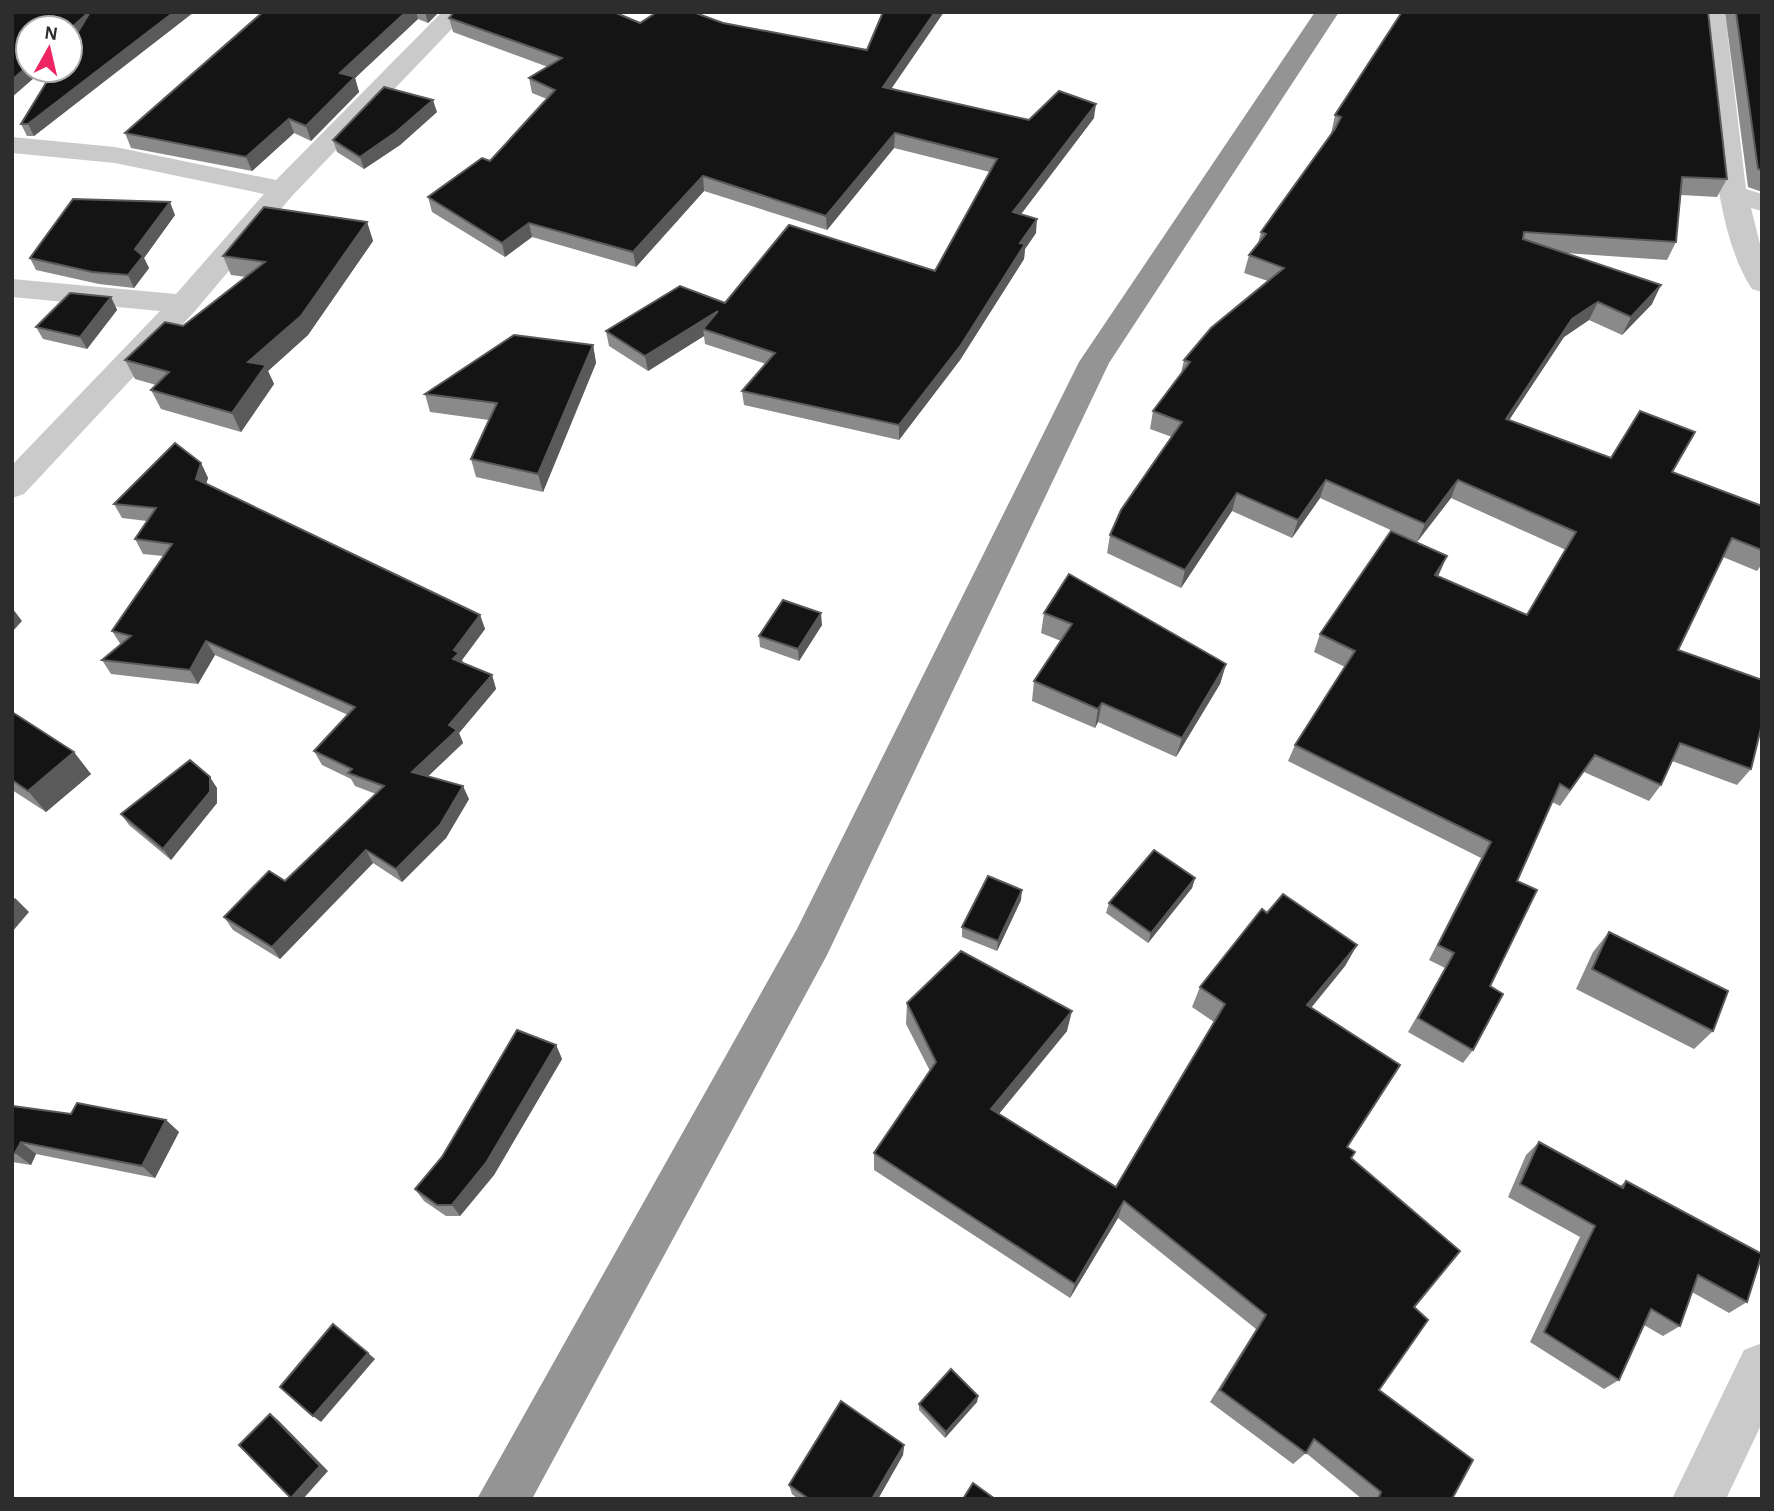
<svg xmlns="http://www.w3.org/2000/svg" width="1774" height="1511" font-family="'Alegreya Sans',sans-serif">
<rect width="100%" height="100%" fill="#fff"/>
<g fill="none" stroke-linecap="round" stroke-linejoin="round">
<g fill="#cacaca" fill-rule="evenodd">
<polygon points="442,12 468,12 292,196 195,311 24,494 12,498 12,465 160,311 12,297 12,279 176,294 264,194 115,163 12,153 12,137 115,147 276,180"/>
<path d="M1701,12H1725L1746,189L1762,194V211L1751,208L1762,252V292L1752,289C1710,227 1709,89 1701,12Z"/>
<polygon points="1762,1343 1762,1423 1726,1499 1672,1499 1744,1350"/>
</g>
<polygon fill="#949494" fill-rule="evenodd" points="1315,12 1339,12 1109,363 827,955 532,1499 477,1499 797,929 1079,362"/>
</g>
<g fill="#8a8a8a">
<polygon points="12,12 194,12 34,136 27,136 21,124 70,70 70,28 28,70 43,70 12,97"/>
<polygon points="263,12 439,12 428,23 418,19 355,78 359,92 311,141 294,133 252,171 131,148 125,133"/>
<polygon points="1725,12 1762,12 1762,192 1748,187"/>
<polygon points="449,18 640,23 892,89 1029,120 1094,118 1021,214 1036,233 1025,249 1024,259 960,360 899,440 744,405 742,391 766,364 705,344 704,336 648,371 609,346 606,331 725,303 935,271 990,172 894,148 827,230 704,191 636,267 532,237 505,257 432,212 428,197 490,161 547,99 532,93 529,78 548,67 453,32"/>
<polygon points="437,112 400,145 364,169 337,152 333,140"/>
<polygon points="1335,115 1727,179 1717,197 1681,195 1676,242 1667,260 1565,253 1652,304 1622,335 1589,320 1564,337 1509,420 1611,458 1672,472 1762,506 1762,564 1757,571 1723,557 1678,650 1751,769 1737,785 1672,761 1661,785 1649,801 1584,772 1560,806 1552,802 1517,881 1473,1050 1463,1063 1408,1032 1445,968 1429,960 1481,858 1288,761 1295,745 1345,667 1314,652 1320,634 1447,556 1438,576 1527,615 1566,550 1451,498 1417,542 1320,498 1292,538 1232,511 1181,588 1107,553 1110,535 1172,437 1150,429 1153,411 1181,373 1184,360 1268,281 1244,273 1249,255 1258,243 1261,232 1331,134"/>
<polygon points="175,215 144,258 149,268 134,288 99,284 36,270 30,258"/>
<polygon points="367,222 373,241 308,335 268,371 274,384 241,432 161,409 151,390 156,385 135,379 125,360 183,326 246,277 231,275 223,256"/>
<polygon points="111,297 117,310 87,349 43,339 36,327"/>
<polygon points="593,345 596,363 543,492 476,477 471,459 489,420 430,412 425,394"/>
<polygon points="201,463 208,478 206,484 480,615 485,629 462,660 463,663 492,675 496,689 459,733 463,743 428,776 469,799 446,838 402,882 373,863 280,959 233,930 224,917 285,881 376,794 355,786 351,779 322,765 314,751 348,715 215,655 198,684 111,674 102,660 121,645 112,631 163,556 143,554 135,539 147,521 122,518 114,504"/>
<polygon points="1044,613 1226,664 1220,684 1176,757 1098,722 1095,728 1032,701 1034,681 1061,641 1041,633"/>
<polygon points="822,625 799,661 760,647 759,636"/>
<polygon points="12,712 91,774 46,812 12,790"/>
<polygon points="217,788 217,803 171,860 129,825 121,814"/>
<polygon points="1195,878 1192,888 1148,943 1106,913 1109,903"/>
<polygon points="1021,900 997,951 962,937 962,927"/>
<polygon points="1267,913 1357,945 1345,966 1311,1008 1347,1147 1414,1307 1379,1390 1452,1499 1362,1499 1306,1453 1293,1464 1210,1402 1256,1329 1118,1218 1070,1298 874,1170 874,1153 930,1071 906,1024 907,1003 1067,1031 999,1114 1116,1187 1214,1022 1192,1007 1200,987"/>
<polygon points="1609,932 1713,1031 1694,1049 1576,989 1593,952"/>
<polygon points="556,1045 562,1059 494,1175 460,1216 446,1216 424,1201 415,1189"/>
<polygon points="12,1106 71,1114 166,1120 179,1132 155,1178 36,1154 31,1165 12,1162"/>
<polygon points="1539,1142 1620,1186 1626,1181 1747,1302 1729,1313 1692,1292 1680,1326 1663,1336 1644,1325 1619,1380 1604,1389 1530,1342 1580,1237 1508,1197 1526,1155"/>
<polygon points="978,1396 977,1402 945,1438 919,1410 919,1404"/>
<polygon points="904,1445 903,1455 878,1499 798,1499 792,1494 789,1485"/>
</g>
<g fill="#5a5a5a">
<polygon points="89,12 92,12 70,46 70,29"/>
<polygon points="174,12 194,12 34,136 28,124"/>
<polygon points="406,12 416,12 418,19 355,78 359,92 311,141 306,126 340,73"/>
<polygon points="425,12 439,12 428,23"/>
<polygon points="935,12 944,12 883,101 883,87"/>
<polygon points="28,66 28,70 43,70 12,97 12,80"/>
<polygon points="433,100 437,112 400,145 364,169 360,157"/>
<polygon points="1096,104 1094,118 1012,226 1013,212"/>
<polygon points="289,119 294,133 252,171 246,157"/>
<polygon points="895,133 894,148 827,230 826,216"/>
<polygon points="703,176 704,191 636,267 633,252"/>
<polygon points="170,202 175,215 144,258 149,268 134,288 128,275 135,249"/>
<polygon points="1037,219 1036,233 1025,249 1024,259 960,360 899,440 899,425 1020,243"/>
<polygon points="367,222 373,241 308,335 268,371 274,384 241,432 232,413 248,362"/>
<polygon points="529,223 532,237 505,257 502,243"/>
<polygon points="1661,285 1652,304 1622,335 1631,317"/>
<polygon points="111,297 117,310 87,349 80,337"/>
<polygon points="1598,302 1589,320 1564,337 1498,437 1506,419 1572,319"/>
<polygon points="718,311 703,329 704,336 648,371 645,356"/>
<polygon points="593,345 596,363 543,492 538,474"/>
<polygon points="201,463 208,478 203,493 196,479"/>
<polygon points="1326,480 1320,498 1292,538 1298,520"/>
<polygon points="1458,480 1451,498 1417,542 1425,524"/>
<polygon points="1237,493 1232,511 1181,588 1185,570"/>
<polygon points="1447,556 1439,574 1427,593 1435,575"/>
<polygon points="13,609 22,621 12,632 12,610"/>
<polygon points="821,613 822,625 799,661 798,649"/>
<polygon points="480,615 485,629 462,660 464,667 453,659 454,650"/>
<polygon points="206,641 215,655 198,684 190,670"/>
<polygon points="1226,664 1220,684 1176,757 1182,738"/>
<polygon points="492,675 496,689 459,733 463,743 419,785 412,772 449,725"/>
<polygon points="1102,703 1098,722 1095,728 1098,709"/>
<polygon points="74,752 91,774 46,812 28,791"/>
<polygon points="210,777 217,788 217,803 171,860 163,849"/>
<polygon points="463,786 469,799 446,838 402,882 396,869"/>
<polygon points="366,850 373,863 280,959 272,947"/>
<polygon points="1195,878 1192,888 1148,943 1151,933"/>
<polygon points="1022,890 1021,900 997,951 998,941"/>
<polygon points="15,898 29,912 12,932 12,901"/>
<polygon points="1357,945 1345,966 1297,1025 1307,1005"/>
<polygon points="1072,1011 1067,1031 988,1127 991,1109"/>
<polygon points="556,1045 562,1059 494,1175 460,1216 452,1205"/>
<polygon points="166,1120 179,1132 155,1178 142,1166"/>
<polygon points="21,1142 36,1154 31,1165 15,1153"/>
<polygon points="1124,1201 1118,1218 1070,1298 1075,1284"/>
<polygon points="368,1353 375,1359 321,1422 313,1416"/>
<polygon points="978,1396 977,1402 945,1438 946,1432"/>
<polygon points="270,1414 278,1420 328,1471 303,1499 291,1498"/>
<polygon points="904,1445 903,1455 878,1499 872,1499"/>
</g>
<g fill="#141414" stroke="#5a5a5a" stroke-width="2">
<polygon points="12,12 89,12 70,29 70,28 28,28 28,66 12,80"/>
<polygon points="90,12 174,12 28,124 21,124 54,70 70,70 70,45"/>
<polygon points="263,12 406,12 340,73 355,77 306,126 289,119 246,157 125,133"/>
<polygon points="454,12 614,12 640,23 657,12 693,12 723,23 867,50 883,12 935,12 883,87 1029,120 1059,91 1096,104 1013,212 1037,219 1020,243 1025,244 961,345 899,425 742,391 775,353 703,329 718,311 645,356 606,331 680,286 725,303 789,225 935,271 997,159 895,133 826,216 703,176 633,252 529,223 502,243 428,197 482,158 490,161 555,90 529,78 562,58 449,18"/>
<polygon points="1402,12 1708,12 1727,179 1682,177 1676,242 1524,232 1523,239 1661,285 1631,317 1598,302 1572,319 1506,419 1611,458 1640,411 1695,432 1672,472 1762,506 1762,550 1732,538 1678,650 1762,680 1762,724 1751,769 1680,743 1661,785 1595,755 1570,790 1560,784 1517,881 1537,890 1490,986 1503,994 1473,1050 1418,1018 1454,953 1438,945 1491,842 1295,745 1355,651 1320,634 1391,531 1447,556 1435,575 1527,615 1576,532 1458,480 1425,524 1326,480 1298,520 1237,493 1185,570 1110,535 1121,510 1182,422 1153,411 1190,362 1184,360 1211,328 1284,268 1249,255 1266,234 1261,232 1335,129 1341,117 1335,115"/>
<polygon points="1736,12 1762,12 1762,170 1758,169"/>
<polygon points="384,87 433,100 396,132 360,157 333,140"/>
<polygon points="73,199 170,202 135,249 143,256 128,275 92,272 30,258"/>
<polygon points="264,207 367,222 301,316 248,362 266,365 232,413 151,390 169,372 125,360 165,322 183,326 265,262 223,256"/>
<polygon points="70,293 111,297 80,337 36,327"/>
<polygon points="514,335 593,345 538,474 471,459 497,403 425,394"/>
<polygon points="175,443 201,463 196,479 480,615 454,650 459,653 453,659 492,675 449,725 457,730 412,772 463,786 440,825 396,869 366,850 272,947 224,917 269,871 285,881 384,786 348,773 352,769 314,751 355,707 206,641 190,670 102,660 131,636 112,631 172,544 135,539 156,508 114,504"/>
<polygon points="1069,574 1226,664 1182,738 1102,703 1098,709 1034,681 1072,624 1044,613"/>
<polygon points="783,600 821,613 798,649 759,636"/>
<polygon points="12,712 74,752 28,791 12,780"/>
<polygon points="190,760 210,777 210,792 163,849 121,814"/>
<polygon points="1154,850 1195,878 1151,933 1109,903"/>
<polygon points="988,876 1022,890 998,941 962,927"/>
<polygon points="1283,894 1357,945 1307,1005 1400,1065 1347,1147 1355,1152 1351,1158 1460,1251 1414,1307 1428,1320 1379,1390 1473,1460 1452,1499 1378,1499 1381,1492 1314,1439 1306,1453 1220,1390 1266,1315 1124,1201 1075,1284 874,1153 936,1062 907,1003 961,951 1072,1011 991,1109 1116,1187 1225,1004 1200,987 1262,909 1267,913"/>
<polygon points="1609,932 1728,991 1713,1031 1592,969"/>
<polygon points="517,1030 556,1045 486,1163 452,1205 437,1205 415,1189 442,1157"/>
<polygon points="77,1103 166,1120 142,1166 21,1142 15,1153 12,1153 12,1106 71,1114"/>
<polygon points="1539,1142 1623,1188 1626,1181 1762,1254 1747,1302 1698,1275 1680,1326 1651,1309 1619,1380 1544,1332 1595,1226 1520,1184"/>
<polygon points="333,1324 368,1353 313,1416 280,1387"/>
<polygon points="951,1369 978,1396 946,1432 919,1404"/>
<polygon points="841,1401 904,1445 872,1499 809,1499 789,1485"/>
<polygon points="270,1414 320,1466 291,1498 239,1445"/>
<polygon points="973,1483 995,1499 963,1499"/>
</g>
<rect width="1774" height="1511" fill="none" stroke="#2d2d2d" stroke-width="28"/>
<g transform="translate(49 49) rotate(8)"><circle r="33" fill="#ffffff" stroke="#ababab" stroke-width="2"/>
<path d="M0-5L12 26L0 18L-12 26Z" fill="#ef2463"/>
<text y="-10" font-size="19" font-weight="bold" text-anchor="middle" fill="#2d2d2d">N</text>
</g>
</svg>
